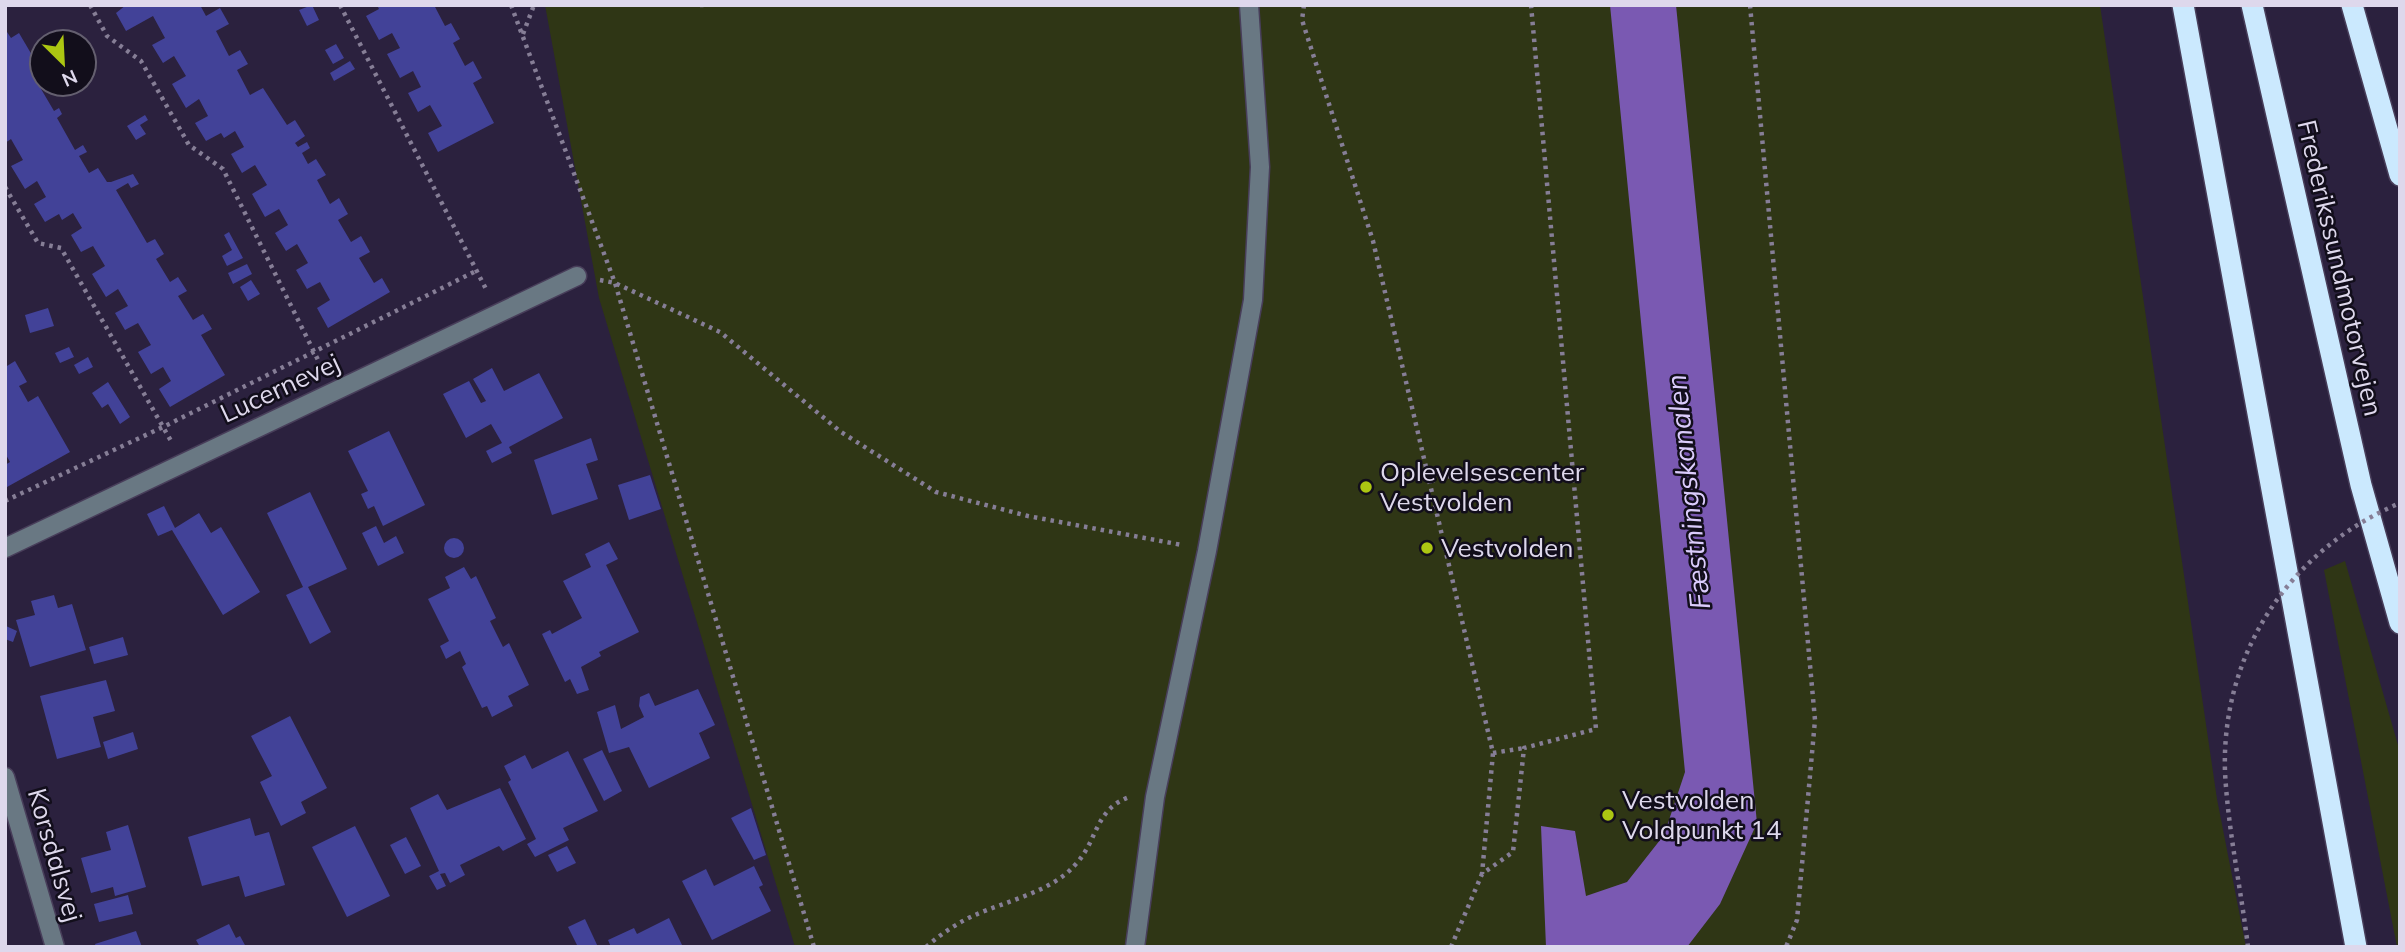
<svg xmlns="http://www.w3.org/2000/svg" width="2405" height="952" font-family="Mulish,sans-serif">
<rect width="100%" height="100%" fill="#2b213e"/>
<g fill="#2f3615">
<polygon points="545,5 2100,5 2217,799 2246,947 795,947 599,298"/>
<polygon points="2345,561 2400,752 2400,947 2397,947 2324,570"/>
</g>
<polygon fill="#7a59b2" points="1610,5 1676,5 1757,823 1720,904 1687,947 1546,947 1541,826 1575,831 1586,896 1627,882 1664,835 1685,772"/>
<g fill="#424298">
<polygon points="126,5 200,5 206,16 220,8 229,24 216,31 229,56 240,50 248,64 237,70 250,95 263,88 287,125 295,120 305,136 295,143 298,147 307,142 310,148 302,153 308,164 316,159 326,175 317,180 330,204 339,198 348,214 338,220 351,242 361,236 370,252 359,258 374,283 382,278 390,292 328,328 317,308 330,300 320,282 307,289 296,270 308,263 297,244 286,251 275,233 288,225 279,209 265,217 252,194 267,185 255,165 242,173 231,154 244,147 235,131 224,138 221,133 206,141 195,123 208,116 199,99 186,108 172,84 186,76 174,56 163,63 152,45 165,38 153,16 126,31 116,13"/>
<polygon points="312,5 319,20 307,26 299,10"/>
<polygon points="377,5 434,5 445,26 451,23 460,39 453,43 465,66 473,61 482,78 473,83 494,123 438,152 428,133 442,126 430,105 418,112 408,93 421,87 413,71 400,78 387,54 400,48 392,33 379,40 366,16 379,9"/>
<polygon points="7,32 11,38 19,33 39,67 31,72 54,111 59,108 62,114 57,118 75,150 83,145 87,152 79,156 89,173 98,168 107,182 111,182 133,174 139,184 131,188 128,183 116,190 147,243 155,239 164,254 156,259 170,282 178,277 187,291 178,296 193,320 203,314 212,329 201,335 225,375 170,407 159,389 171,381 163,367 151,374 138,352 151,345 138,323 125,330 115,313 128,306 118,289 106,297 92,274 105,266 93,246 81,252 71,235 82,228 73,213 62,220 59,214 45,222 34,204 46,197 37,181 25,189 11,166 23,160 11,139 5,143"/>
<polygon points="336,44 344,58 333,64 325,50"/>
<polygon points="350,61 355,69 334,81 330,73"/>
<polygon points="145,115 148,120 140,125 146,134 136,140 127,126"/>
<polygon points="229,232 243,258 227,266 222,256 232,250 224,235"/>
<polygon points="247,264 252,274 233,284 228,273"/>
<polygon points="251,280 260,294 248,301 240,287"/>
<polygon points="48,308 54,326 30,333 25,315"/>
<polygon points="69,347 74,357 60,363 55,353"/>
<polygon points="88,357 93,367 79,374 74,365"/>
<polygon points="15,361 27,382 19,386 28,402 38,396 70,452 7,487 5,465 10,462 5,453 5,362 7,366"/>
<polygon points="492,368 504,391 539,373 563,418 509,447 512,453 492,463 486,451 502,443 491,424 466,438 443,394 469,381 481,403 486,401 473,379"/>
<polygon points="108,382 130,417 120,424 108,404 102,408 92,393"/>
<polygon points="389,431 425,505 383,526 374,506 368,509 361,494 368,491 348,451"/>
<polygon points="591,438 598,460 586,464 598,499 552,515 534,460"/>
<polygon points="650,475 661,509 629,520 618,485"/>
<polygon points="310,492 347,569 308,587 331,632 310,644 286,595 303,587 267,513"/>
<polygon points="164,506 175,528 199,513 211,533 221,527 260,592 223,615 172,530 158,536 147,514"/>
<polygon points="376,526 384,543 396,536 404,553 378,566 362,533"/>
<circle cx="454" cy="548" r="10"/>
<polygon points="609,542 618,559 606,565 639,632 599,652 601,656 581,667 589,690 577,694 570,679 565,682 542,634 550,630 552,634 582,618 563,581 591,567 585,554"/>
<polygon points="464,567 471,579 476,576 496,618 490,621 503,647 509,643 529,685 508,696 513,706 492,717 487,706 482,708 462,667 466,664 460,651 446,659 440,646 449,641 428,599 450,588 445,577"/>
<polygon points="54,595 58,608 72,604 86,650 30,667 16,620 35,615 31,601"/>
<polygon points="6,626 17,631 13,642 5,639"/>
<polygon points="123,637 128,655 94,664 89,647"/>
<polygon points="106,680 115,711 93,717 101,747 57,759 40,696"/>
<polygon points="698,689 715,725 699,733 710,758 649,788 629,747 609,753 597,712 615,705 621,729 644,717 639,706 640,697 649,693 655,706"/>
<polygon points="290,716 327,788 301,802 306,813 281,826 260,782 272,776 251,736"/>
<polygon points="133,732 138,749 108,759 103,742"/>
<polygon points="602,750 622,791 604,801 583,759"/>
<polygon points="568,751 598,811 563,828 569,840 535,857 527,844 536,839 508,782 511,780 504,766 525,755 532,769"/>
<polygon points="500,788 526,839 503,851 499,846 460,865 465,875 450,883 445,873 440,874 446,886 437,890 429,876 439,871 410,808 438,794 447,810"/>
<polygon points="751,808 766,855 754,860 731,818"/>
<polygon points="250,818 255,836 269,832 285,885 245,897 239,876 202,886 188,837"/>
<polygon points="128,825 146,887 115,896 113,887 91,893 81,858 111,850 106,832"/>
<polygon points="355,826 390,896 347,917 312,847"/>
<polygon points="406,837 421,866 405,874 390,845"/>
<polygon points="567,846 576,863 557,872 548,855"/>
<polygon points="754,866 763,885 759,887 771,911 712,940 682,881 706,869 714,886"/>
<polygon points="128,895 133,914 99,922 94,904"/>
<polygon points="669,918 683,947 611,947 608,940 634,928 637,934"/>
<polygon points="585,919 598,947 578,947 568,927"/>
<polygon points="229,924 236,938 240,936 246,947 200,947 196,940"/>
<polygon points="136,931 142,947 96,947 95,944"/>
</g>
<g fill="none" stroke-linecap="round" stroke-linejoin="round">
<defs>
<g id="minor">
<polyline points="5,548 577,276"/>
<polyline points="5,777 55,947"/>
<polyline points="1135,947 1155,797 1207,551 1253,300 1260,167 1249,5"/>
</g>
<g id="highway">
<polyline points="2183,5 2356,947"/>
<polyline points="2252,5 2361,485 2400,623"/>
<polyline points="2352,5 2400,175"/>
</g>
</defs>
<use href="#minor" stroke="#483e5a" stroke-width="21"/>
<use href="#highway" stroke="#483e5a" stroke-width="24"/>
<g stroke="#867e96" stroke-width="4.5" stroke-dasharray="3.5 5" stroke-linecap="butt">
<polyline points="90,5 107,36 141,61 189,145 223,169 323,370"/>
<polyline points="340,5 487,291"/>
<polyline points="511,5 615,283 814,947"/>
<polyline points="700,5 708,5"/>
<polyline points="1304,5 1302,20 1373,241 1493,753 1482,874"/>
<polyline points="1750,5 1815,720 1797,920 1786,947"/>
<polyline points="523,34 534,5"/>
<polyline points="5,187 38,243 61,248 171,441"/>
<polyline points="600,280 615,283 720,332 841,432 936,492 1028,516 1182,545"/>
<polyline points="1431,481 1480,468"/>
<polyline points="5,501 163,427 476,271"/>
<polyline points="1493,753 1524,748"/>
<path d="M926,947C941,934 957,923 975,915C1004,902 1053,891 1075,865C1098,841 1094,810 1129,797"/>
<polyline points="1451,947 1482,874 1513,852 1524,748 1596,729 1531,5"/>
</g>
<use href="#minor" stroke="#697883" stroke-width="18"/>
<use href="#highway" stroke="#cbe9fe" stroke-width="21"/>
<path stroke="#867e96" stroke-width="4.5" stroke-dasharray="3.5 5" stroke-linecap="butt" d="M2248,947C2241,889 2228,830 2225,772C2221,652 2291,549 2400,503"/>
</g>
<g fill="#acc612" stroke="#120e1b" stroke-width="2.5">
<circle cx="1366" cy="487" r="7"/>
<circle cx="1427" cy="548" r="7"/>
<circle cx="1608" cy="815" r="7"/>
</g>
<g text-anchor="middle" stroke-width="5" stroke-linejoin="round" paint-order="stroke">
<g font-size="26" fill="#ded8ec" stroke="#120e1b">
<text transform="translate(2340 268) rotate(77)" y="9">Frederikssundmotorvejen</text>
<text transform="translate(280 388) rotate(-25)" y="9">Lucernevej</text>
<text transform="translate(55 855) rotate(74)" y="9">Korsdalsvej</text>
</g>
<g font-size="26" fill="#ded8ec" stroke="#120e1b" text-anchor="start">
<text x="1380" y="481">Oplevelsescenter<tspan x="1380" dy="30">Vestvolden</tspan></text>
<text x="1441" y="557">Vestvolden</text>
<text x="1622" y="809">Vestvolden<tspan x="1622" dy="30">Voldpunkt 14</tspan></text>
</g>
<g font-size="28" font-style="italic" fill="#dbccfc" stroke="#120e1b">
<text transform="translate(1688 492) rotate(-96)" y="10">Fæstningskanalen</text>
</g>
</g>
<rect width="2405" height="952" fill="none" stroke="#ded8ec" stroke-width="14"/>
<g transform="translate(63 63) rotate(156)"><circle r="33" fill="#120e1b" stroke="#645f6f" stroke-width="2"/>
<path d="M0-5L12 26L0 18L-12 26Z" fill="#acc612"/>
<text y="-10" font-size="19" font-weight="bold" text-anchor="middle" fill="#ded8ec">N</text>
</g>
</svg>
